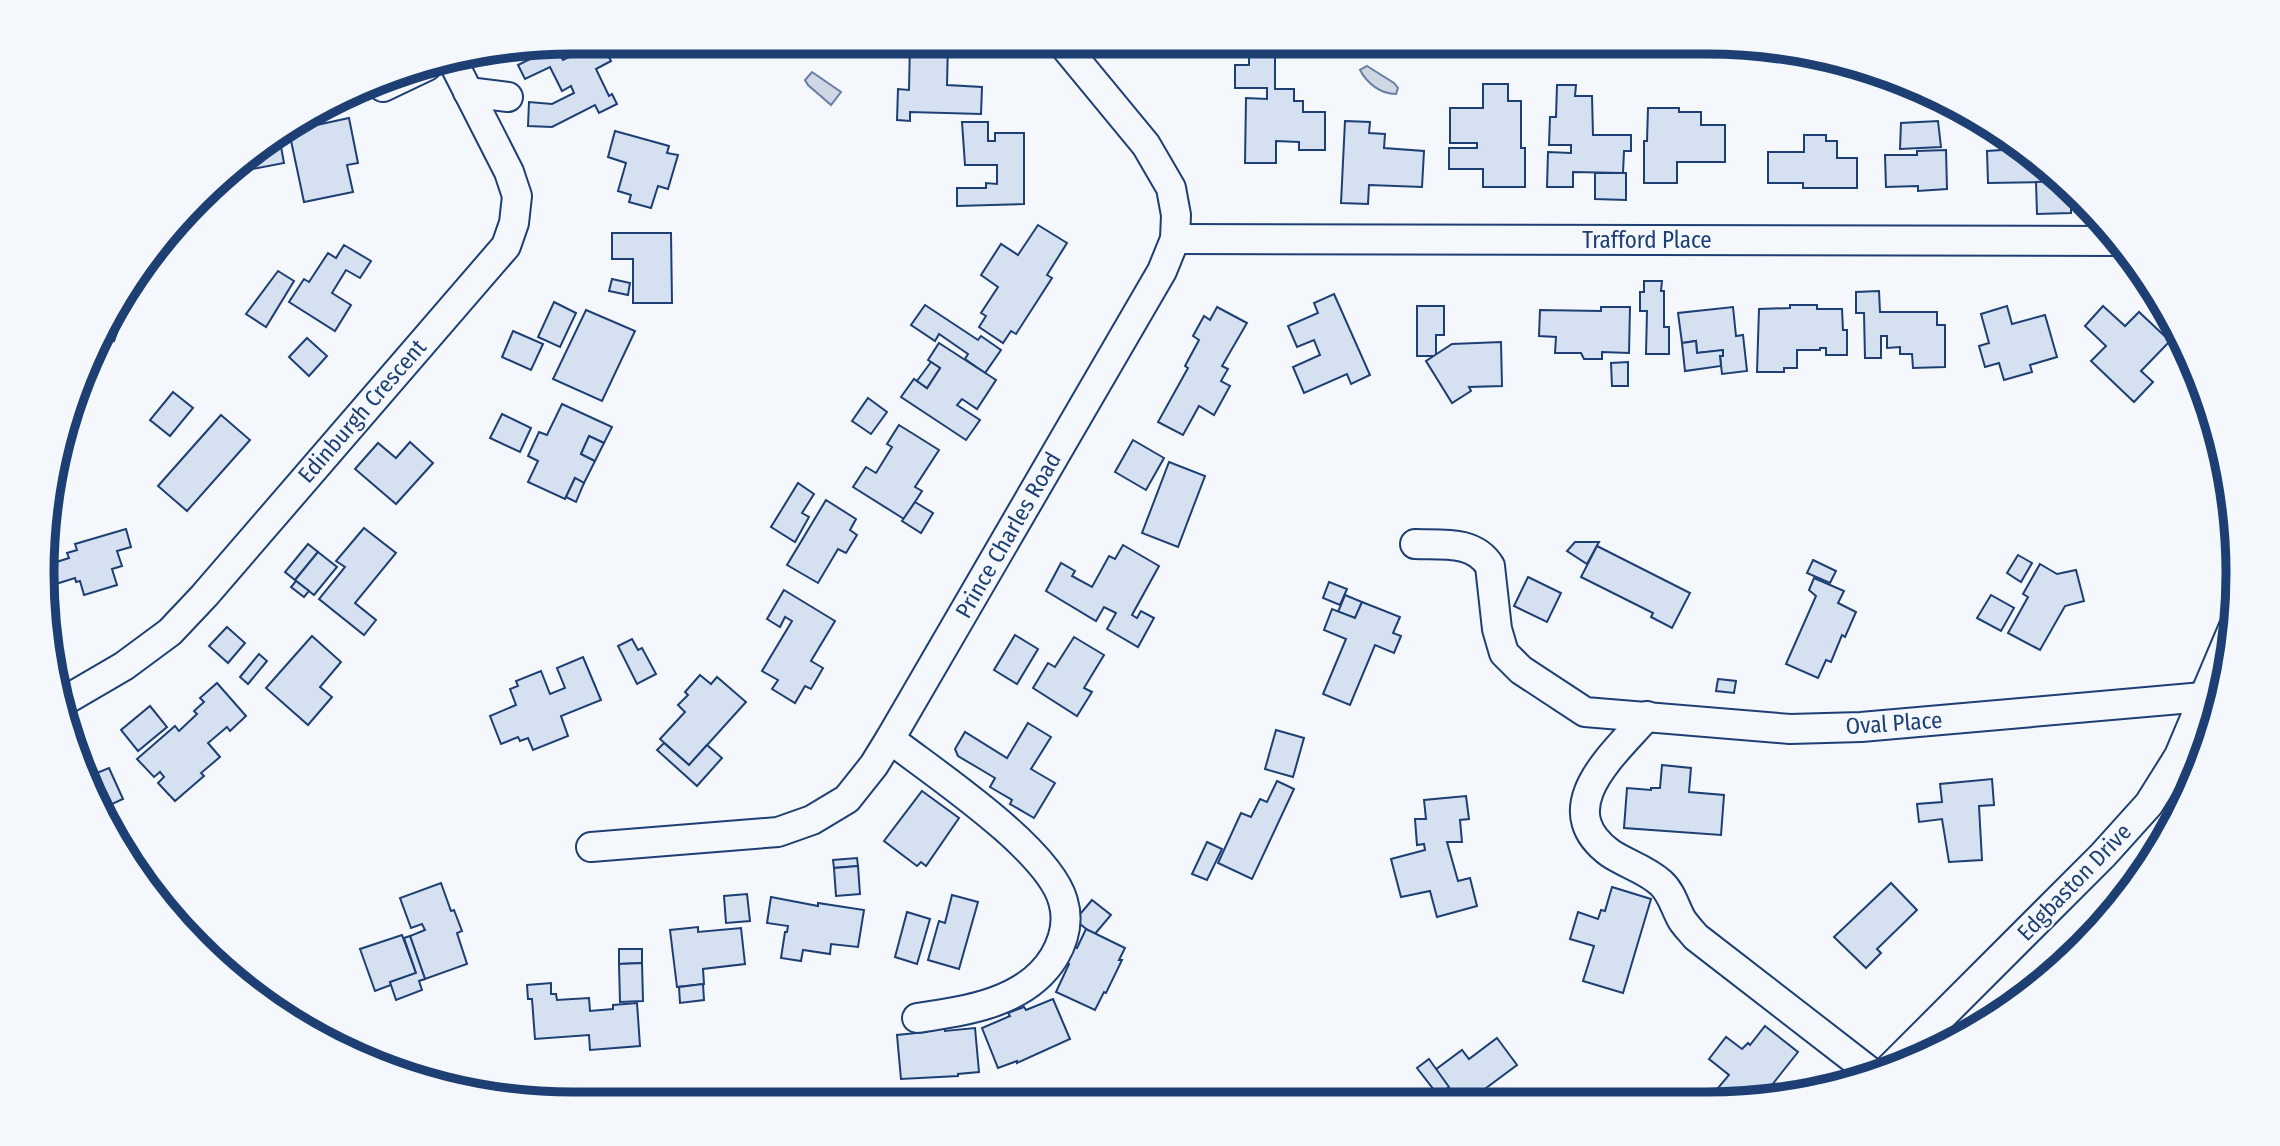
<svg xmlns="http://www.w3.org/2000/svg" width="2280" height="1146" font-family="'Fira Sans Condensed',sans-serif">
<rect width="100%" height="100%" fill="#f4f7fb"/>
<g fill="#cfd7e4" stroke="#687fa3" stroke-width="2">
<path d="M1367,66L1394,83L1398,88L1396,94C1380,94 1367,83 1360,70Z"/>
<polygon points="812,72 841,92 831,105 808,85 805,80"/>
</g>
<g fill="#d5e0f0" stroke="#1d3f73" stroke-width="2">
<polygon points="601,42 611,61 596,69 609,96 612,94 617,104 599,113 595,105 552,127 528,126 529,102 552,104 574,93 571,86 562,91 550,67 525,79 518,65 542,53 543,56 557,49 563,60"/>
<polygon points="910,42 948,42 947,85 982,87 981,114 910,112 910,121 897,120 898,89 909,90"/>
<polygon points="1133,43 1158,43 1142,54"/>
<polygon points="1480,43 1511,43 1511,51 1480,50"/>
<polygon points="1249,46 1275,46 1275,89 1294,89 1294,101 1303,101 1303,112 1325,112 1325,150 1299,150 1299,142 1276,141 1276,163 1245,163 1246,98 1267,99 1267,88 1235,88 1235,65 1249,65"/>
<polygon points="1483,84 1508,84 1508,101 1521,101 1521,148 1525,148 1525,187 1483,187 1483,169 1449,169 1449,148 1477,148 1477,143 1450,143 1450,108 1483,108"/>
<polygon points="1557,85 1576,85 1575,96 1592,96 1593,135 1631,135 1631,151 1624,151 1623,173 1573,172 1573,187 1547,187 1548,152 1571,153 1571,145 1549,145 1550,117 1556,117"/>
<polygon points="1648,108 1679,108 1679,112 1701,112 1701,125 1725,125 1725,162 1677,162 1677,183 1644,183 1644,141 1647,141"/>
<polygon points="349,118 358,163 347,165 353,192 304,202 289,131"/>
<polygon points="1345,121 1370,122 1369,133 1385,134 1384,148 1424,151 1422,187 1369,185 1368,204 1341,203"/>
<polygon points="1938,121 1941,147 1900,149 1901,123"/>
<polygon points="962,122 988,122 988,141 995,141 995,133 1024,133 1024,204 957,206 957,188 986,188 986,183 997,184 997,165 965,165"/>
<polygon points="1992,130 1995,130 2016,143 1992,142"/>
<polygon points="615,131 669,146 667,153 678,155 668,189 658,186 651,208 629,202 631,195 618,191 626,163 608,157"/>
<polygon points="1804,135 1826,135 1826,141 1837,141 1837,158 1857,158 1857,188 1803,188 1803,183 1768,183 1768,152 1804,152"/>
<polygon points="279,136 284,163 226,174 249,152"/>
<polygon points="2017,146 2030,151 2055,175 2053,182 1988,183 1987,151 2017,149"/>
<polygon points="1946,150 1947,189 1918,191 1918,186 1886,187 1885,155 1917,155 1917,151"/>
<polygon points="1595,173 1626,173 1626,200 1595,199"/>
<polygon points="2062,181 2071,190 2071,213 2037,214 2036,182"/>
<polygon points="1038,225 1067,243 1047,275 1052,278 1016,334 1011,331 1003,343 979,327 986,316 981,313 998,287 981,275 1001,244 1018,255"/>
<polygon points="612,233 671,233 672,303 633,303 633,259 612,259"/>
<polygon points="344,245 371,261 360,278 346,270 332,293 351,305 335,331 289,302 304,279 309,282 328,253 336,258"/>
<polygon points="278,271 294,281 266,327 246,314"/>
<polygon points="134,278 130,290 132,291 114,341 102,337 113,307"/>
<polygon points="612,279 630,283 628,295 609,291"/>
<polygon points="1644,281 1662,281 1661,291 1664,291 1664,327 1669,327 1669,354 1646,354 1647,311 1640,311 1640,292 1644,292"/>
<polygon points="1879,291 1880,312 1937,312 1937,325 1945,325 1945,367 1913,368 1912,354 1900,354 1900,347 1887,348 1887,336 1881,336 1881,358 1865,358 1864,313 1856,313 1856,292"/>
<polygon points="1334,294 1370,375 1351,384 1347,374 1304,393 1293,367 1320,355 1314,340 1297,347 1288,326 1318,313 1314,303"/>
<polygon points="554,302 576,313 560,347 538,337"/>
<polygon points="925,305 978,340 981,336 1001,350 985,373 965,359 968,354 939,334 935,341 911,325"/>
<polygon points="1790,305 1817,305 1817,309 1842,309 1843,330 1847,330 1847,355 1826,355 1826,348 1820,348 1820,350 1797,350 1797,368 1784,368 1784,372 1757,372 1759,309 1790,308"/>
<polygon points="1417,306 1444,306 1444,335 1436,335 1436,356 1417,356"/>
<polygon points="2007,306 2012,324 2045,315 2057,357 2030,365 2032,372 2004,380 1999,363 1985,367 1979,346 1989,343 1981,314"/>
<polygon points="2103,306 2125,326 2139,312 2170,341 2141,371 2153,382 2134,402 2091,361 2106,346 2085,326"/>
<polygon points="1217,307 1247,323 1222,366 1228,369 1221,381 1230,386 1214,415 1199,406 1183,435 1158,422 1188,368 1185,366 1199,340 1193,336 1204,316 1210,320"/>
<polygon points="1601,307 1630,307 1629,353 1602,352 1602,359 1584,359 1581,353 1555,353 1556,337 1539,336 1540,310 1601,311"/>
<polygon points="1733,307 1736,336 1743,335 1747,371 1722,374 1720,356 1723,356 1723,350 1697,353 1696,341 1682,343 1678,313"/>
<polygon points="586,310 635,331 602,401 553,379"/>
<polygon points="513,331 543,344 531,370 502,357"/>
<polygon points="307,338 327,356 309,376 289,357"/>
<polygon points="1696,341 1697,353 1723,350 1723,356 1720,356 1721,366 1685,371 1682,343"/>
<polygon points="1501,342 1502,386 1469,387 1471,391 1452,403 1426,361 1452,344"/>
<polygon points="939,343 996,380 977,409 962,399 957,405 980,420 966,440 901,397 914,379 927,388 940,368 928,360"/>
<polygon points="931,362 940,368 927,388 917,381"/>
<polygon points="1628,362 1628,386 1612,386 1611,363"/>
<polygon points="173,392 193,408 170,436 150,420"/>
<polygon points="868,398 887,412 871,434 852,421"/>
<polygon points="562,404 612,427 604,443 589,436 581,454 595,461 584,483 575,478 565,499 528,482 538,461 528,456 539,432 547,435"/>
<polygon points="502,414 531,428 520,452 490,438"/>
<polygon points="221,415 250,440 187,511 158,486"/>
<polygon points="899,425 939,450 915,487 922,491 904,519 853,487 866,467 876,473 892,447 887,444"/>
<polygon points="589,436 604,443 595,461 581,454"/>
<polygon points="1133,440 1164,458 1146,490 1115,472"/>
<polygon points="410,442 433,463 396,504 355,469 378,443 396,458"/>
<polygon points="1169,462 1205,476 1178,547 1142,533"/>
<polygon points="575,478 584,483 576,502 566,497"/>
<polygon points="798,483 814,494 802,513 809,517 795,542 771,527"/>
<polygon points="826,500 856,519 850,530 857,535 846,553 838,549 818,583 787,565"/>
<polygon points="915,502 933,513 921,533 902,521"/>
<polygon points="364,528 396,553 355,603 376,620 364,635 319,599 345,567 336,561"/>
<polygon points="126,529 131,547 117,551 122,566 112,569 117,585 84,595 80,581 76,582 75,578 56,584 50,564 69,558 67,553 77,550 75,544"/>
<polygon points="1575,542 1599,542 1587,564 1567,551"/>
<polygon points="308,544 318,552 295,580 285,572"/>
<polygon points="1123,545 1159,566 1132,615 1137,618 1141,611 1154,618 1138,647 1107,629 1116,613 1104,607 1096,621 1046,591 1061,563 1075,571 1072,576 1092,587 1109,556 1115,559"/>
<polygon points="1597,546 1690,593 1672,628 1651,617 1653,613 1581,577"/>
<polygon points="318,552 337,567 314,595 295,580"/>
<polygon points="2018,555 2032,563 2021,582 2007,573"/>
<polygon points="1813,560 1836,571 1830,583 1807,573"/>
<polygon points="2040,564 2057,574 2076,570 2084,601 2065,606 2040,650 2008,633 2028,597 2023,594"/>
<polygon points="1528,577 1561,593 1547,622 1514,606"/>
<polygon points="1814,578 1844,591 1838,603 1856,612 1845,637 1842,635 1831,662 1826,660 1818,678 1786,664 1816,596 1809,590"/>
<polygon points="296,581 309,591 304,597 291,587"/>
<polygon points="1329,582 1347,589 1340,605 1323,598"/>
<polygon points="784,590 835,621 811,661 823,668 811,689 805,686 795,703 772,689 778,680 762,671 792,621 785,617 780,627 767,619"/>
<polygon points="1345,595 1362,602 1355,618 1338,612"/>
<polygon points="1991,595 2014,608 2001,631 1977,618"/>
<polygon points="1362,602 1400,617 1393,633 1401,636 1394,653 1375,645 1350,705 1323,694 1346,639 1324,630 1332,609 1355,618"/>
<polygon points="227,627 245,643 228,663 209,646"/>
<polygon points="1015,635 1038,649 1017,684 994,670"/>
<polygon points="312,636 341,662 320,687 332,697 308,725 266,688"/>
<polygon points="1074,637 1104,655 1084,688 1092,692 1077,716 1033,688 1048,663 1055,667"/>
<polygon points="632,639 638,650 642,648 656,674 637,684 618,646"/>
<polygon points="259,654 267,661 248,684 240,677"/>
<polygon points="583,657 601,700 561,716 568,736 533,750 528,738 520,741 518,737 501,744 490,716 516,705 510,689 518,686 516,681 541,671 550,694 565,688 557,668"/>
<polygon points="700,675 711,684 717,677 746,702 689,765 660,739 685,712 678,705 688,695 685,692"/>
<polygon points="1718,679 1736,681 1734,693 1716,691"/>
<polygon points="217,683 246,716 230,731 227,727 208,743 220,757 201,773 204,776 175,801 158,783 164,777 160,772 154,777 137,759 175,726 179,731 197,714 194,711 204,702 200,698"/>
<polygon points="150,706 167,727 138,751 121,730"/>
<polygon points="1028,723 1051,737 1031,769 1055,783 1034,818 1010,804 1012,800 990,787 995,778 958,756 955,749 965,732 1007,758"/>
<polygon points="1276,730 1304,738 1293,777 1265,769"/>
<polygon points="664,743 689,765 707,745 722,758 697,786 657,750"/>
<polygon points="1662,765 1691,768 1689,792 1724,795 1721,835 1624,828 1627,788 1651,790 1651,788 1660,788"/>
<polygon points="109,768 123,799 99,810 87,777"/>
<polygon points="1992,779 1994,805 1979,806 1982,860 1949,862 1942,819 1919,822 1917,804 1942,802 1940,784"/>
<polygon points="1277,781 1294,789 1252,879 1218,863 1241,813 1251,817 1260,799 1267,802"/>
<polygon points="922,791 959,818 926,866 921,862 917,866 884,841"/>
<polygon points="1466,796 1469,819 1460,820 1462,842 1447,842 1458,881 1470,878 1477,906 1437,917 1430,891 1401,897 1391,859 1425,850 1424,844 1417,845 1415,819 1426,819 1424,800"/>
<polygon points="1207,842 1222,849 1207,880 1192,874"/>
<polygon points="857,858 858,866 834,868 833,860"/>
<polygon points="858,866 860,894 836,896 834,868"/>
<polygon points="441,883 451,911 454,910 462,931 457,933 467,964 425,979 410,936 425,930 422,924 411,928 400,898"/>
<polygon points="1891,883 1917,910 1877,949 1881,953 1866,968 1834,937"/>
<polygon points="1612,887 1651,899 1623,993 1583,981 1594,946 1570,939 1578,912 1598,919 1601,910 1605,911"/>
<polygon points="747,894 750,921 726,923 724,896"/>
<polygon points="952,895 978,902 959,969 928,960 939,921 945,923"/>
<polygon points="771,897 818,906 818,903 864,910 858,947 831,944 830,954 803,950 801,961 781,958 785,932 787,932 788,926 767,923"/>
<polygon points="1092,900 1111,915 1094,935 1075,920"/>
<polygon points="907,912 930,919 917,964 895,957"/>
<polygon points="698,927 698,932 741,928 745,964 703,969 704,984 677,987 670,930"/>
<polygon points="1086,929 1125,948 1119,960 1122,960 1106,993 1104,992 1095,1010 1056,992 1069,964 1066,963 1074,947 1077,948"/>
<polygon points="402,935 416,973 390,982 391,985 375,991 360,949"/>
<polygon points="410,936 425,979 419,981 422,990 396,1000 390,982 416,973 404,938"/>
<polygon points="619,949 642,949 642,963 619,964"/>
<polygon points="642,963 643,1001 620,1002 619,964"/>
<polygon points="551,983 551,994 556,994 557,1000 589,998 590,1011 613,1009 613,1005 637,1003 640,1046 590,1050 589,1035 535,1039 532,999 528,999 527,985"/>
<polygon points="703,984 704,1000 680,1003 679,987"/>
<polygon points="1053,999 1070,1039 1017,1063 1017,1061 998,1068 982,1028 1010,1016 1008,1013 1024,1007 1026,1010"/>
<polygon points="1765,1026 1798,1052 1760,1100 1708,1100 1729,1075 1709,1059 1726,1037 1742,1049 1748,1043 1750,1045"/>
<polygon points="945,1027 945,1031 975,1028 979,1072 958,1074 958,1076 901,1079 897,1035 927,1032 926,1029"/>
<polygon points="1497,1038 1517,1065 1470,1100 1458,1100 1435,1070 1462,1050 1469,1059"/>
<polygon points="1429,1059 1449,1087 1438,1095 1417,1068"/>
</g>
<g fill="none" stroke-linecap="round" stroke-linejoin="round">
<defs>
<g id="minor">
<polyline points="383,87 427,66"/>
<polyline points="468,92 508,97"/>
<polyline points="1175,239 2119,241"/>
<path d="M1415,544C1442,545 1474,540 1490,566L1497,629L1504,653L1521,670L1585,712L1790,729L1861,727L2203,697"/>
<polyline points="64,701 124,666 170,632 204,596 506,246 514,223 517,196 509,172 453,62"/>
<path d="M1647,716C1614,754 1549,808 1610,853C1626,864 1646,869 1661,883C1672,893 1675,908 1682,920C1686,926 1691,931 1696,937L1873,1074"/>
<path d="M890,739C934,773 1049,849 1063,901C1069,921 1064,940 1054,957C1026,1003 965,1011 917,1018"/>
<polyline points="591,847 778,832 812,820 847,799 874,765 890,739 1162,271 1175,239 1176,215 1171,188 1146,145 1061,42"/>
<polyline points="1888,1070 2103,855 2149,804 2179,756 2234,626"/>
</g>
</defs>
<use href="#minor" stroke="#1d3f73" stroke-width="32"/>
<use href="#minor" stroke="#f4f7fb" stroke-width="28"/>
</g>
<g text-anchor="middle" stroke-width="5" stroke-linejoin="round" paint-order="stroke">
<g font-size="23" fill="#1d3f73" stroke="#f4f7fb">
<text x="1647" y="248">Trafford Place</text>
<text transform="translate(362 411) rotate(-49)" y="8">Edinburgh Crescent</text>
<text transform="translate(1008 535) rotate(-60)" y="8">Prince Charles Road</text>
<text transform="translate(1894 723) rotate(-4)" y="8">Oval Place</text>
<text transform="translate(2074 882) rotate(-46)" y="8">Edgbaston Drive</text>
</g>
</g>
<path d="M0 0H2280V1146H0ZM573 54H1707A519 519 0 0 1 2226 573V573A519 519 0 0 1 1707 1092H573A519 519 0 0 1 54 573V573A519 519 0 0 1 573 54Z" fill="#f4f7fb" fill-rule="evenodd"/>
<path fill="none" stroke="#1d3f73" stroke-width="9" d="M573 54H1707A519 519 0 0 1 2226 573V573A519 519 0 0 1 1707 1092H573A519 519 0 0 1 54 573V573A519 519 0 0 1 573 54Z"/>
</svg>
